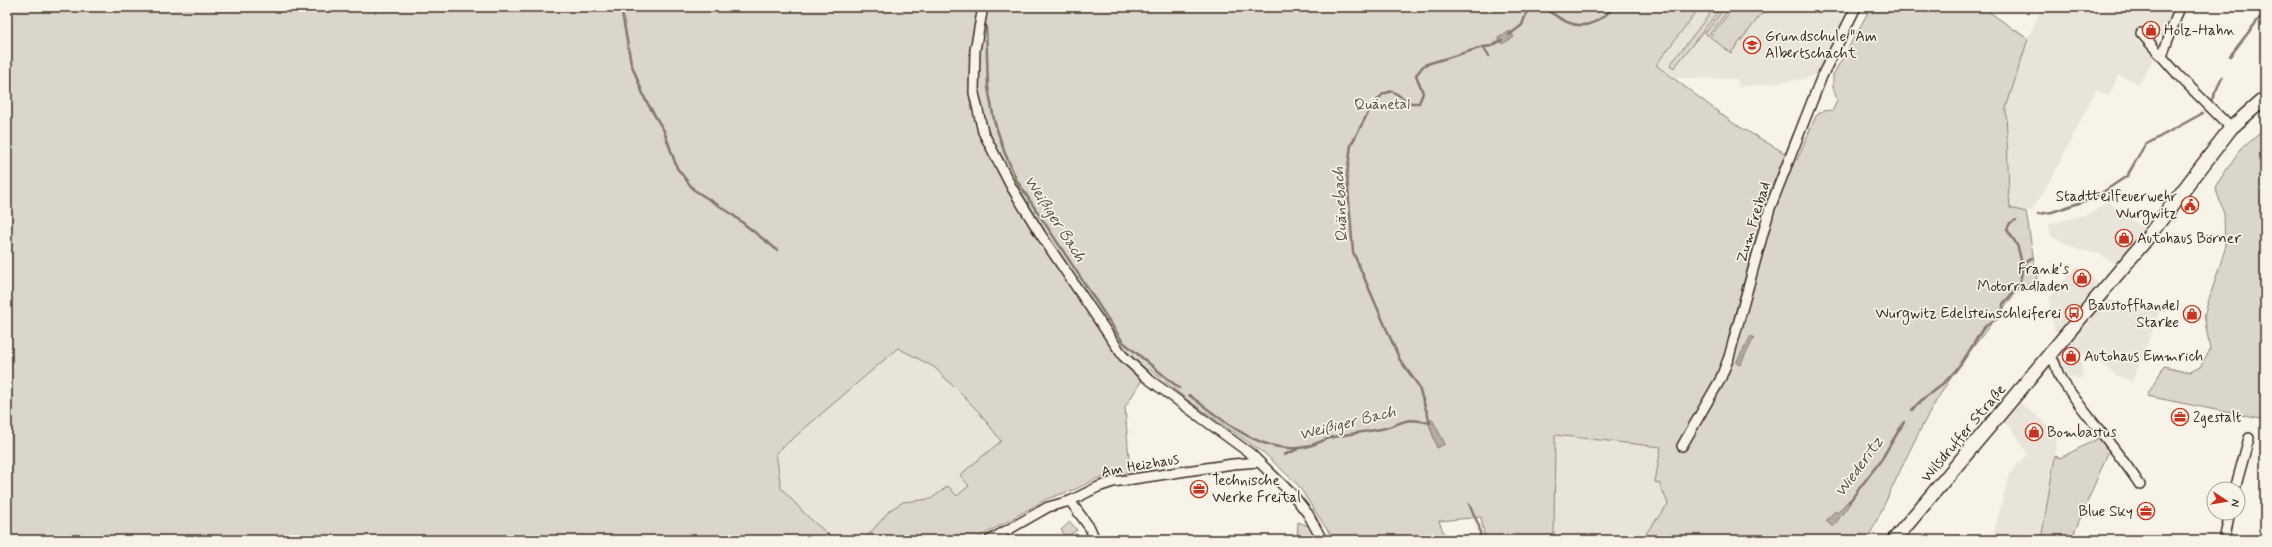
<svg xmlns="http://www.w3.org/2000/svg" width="2272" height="547" font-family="Mynerve,sans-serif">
<rect width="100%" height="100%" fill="#f7f3e8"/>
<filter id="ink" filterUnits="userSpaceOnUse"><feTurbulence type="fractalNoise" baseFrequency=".025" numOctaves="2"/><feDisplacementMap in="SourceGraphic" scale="8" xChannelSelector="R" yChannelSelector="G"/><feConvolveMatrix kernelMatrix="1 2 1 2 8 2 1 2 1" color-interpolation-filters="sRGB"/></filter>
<g filter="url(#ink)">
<g fill="#e9e4d9">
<polygon points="1700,7 1847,7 1841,18 1842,25 1818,73 1805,79 1738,87 1737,79 1674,78 1656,65"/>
<polygon points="2042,7 2176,7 2163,37 2146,27 2137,40 2156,55 2139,84 2119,75 2109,96 2096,90 2053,176 2032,210 2026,212 2010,208 2006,108 2028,38"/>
<polygon points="2108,201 2145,230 2116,265 2101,254 2078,250 2051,236 2049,224 2092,213"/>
<polygon points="2077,266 2098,283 2058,334 2054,330 2049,298"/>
<polygon points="2106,299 2160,311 2132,382 2116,375 2086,351 2080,358 2083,374 2080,379 2066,376 2061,354"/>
<polygon points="898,348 934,367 979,412 1001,441 960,475 969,486 957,496 948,486 931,499 903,502 890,510 864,540 835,540 807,516 781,488 776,453"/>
<polygon points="2019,402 2058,433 2041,540 1992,540 2010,473 2027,454 2014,431 2003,421"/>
<polygon points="1554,435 1661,447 1660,484 1668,503 1641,540 1554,540"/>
</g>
<g fill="#dbd6cb" stroke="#8b8074">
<path d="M7,7H1700L1656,65L1733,123L1797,160L1816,116L1822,111L1833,110L1837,100L1833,87V75L1871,7H1982L2028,39L2006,108L2009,194L2010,208L2026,212L2039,292L2020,287C1991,325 1959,362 1935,403C1909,447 1890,495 1867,540H1641L1668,504L1660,484L1655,482L1661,447L1555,435L1554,540H1485L1481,517L1439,521L1446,540H1334L1298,485L1264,453L1189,401L1149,369L1125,407L1130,472L1096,479L1076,489L1047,499L974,540H864L890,510L903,502L931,499L948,486L957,496L969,486L960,475L1001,441L979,412L934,367L898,348L776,453L781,488L807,516L835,540H7Z"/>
<polygon points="1715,7 1722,7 1674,68 1670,65"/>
<polygon points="1725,7 1731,7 1708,36 1705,33"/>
<polygon points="1734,7 1757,7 1763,12 1731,53 1710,37"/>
<polygon points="2265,129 2265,420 2147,396 2164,366 2190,372 2200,367 2210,350 2204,315 2225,249 2224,213 2215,187 2239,151"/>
<polygon points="2101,437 2110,448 2071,540 2041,540 2055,456 2060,458"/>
<polygon points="1070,522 1077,530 1066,537 1061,530"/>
<polygon points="1298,522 1311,527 1315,540 1297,540"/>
</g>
<g fill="#b4aca0" stroke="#84786c">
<polygon points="1510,31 1514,37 1502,44 1498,38"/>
<polygon points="1751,336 1754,338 1740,365 1736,363"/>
<polygon points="1432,419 1445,444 1437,448 1428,421"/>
<polygon points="1849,500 1851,502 1833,527 1826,521 1835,511 1837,513"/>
</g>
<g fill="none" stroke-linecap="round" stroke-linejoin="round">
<g stroke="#84786c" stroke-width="2.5">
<polyline points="621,7 631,63 645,99 664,131 677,168 694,190 729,212 777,250"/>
<path d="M1540,7C1550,11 1558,18 1567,22C1587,31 1601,20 1614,7"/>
<polyline points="986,25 988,87 994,120 1004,151 1017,181 1123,342 1179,388"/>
<polyline points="1509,35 1522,25 1527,11 1534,7"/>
<polyline points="1483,47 1489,56"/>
<polyline points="2230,56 2265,11"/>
<polyline points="2212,99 2222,78"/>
<polyline points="1764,209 1794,134"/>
<polyline points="2038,214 2052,212 2094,198 2127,176 2145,145 2203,113"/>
<polyline points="2021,265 2032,258"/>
<polyline points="1729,339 1759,229"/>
<path d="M1189,395C1220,418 1256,451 1298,448C1309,448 1320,441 1330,438C1347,434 1364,432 1381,429C1406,424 1400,416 1430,423"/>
<path d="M1912,410C1922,397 1935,391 1947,380C1962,366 1971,347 1982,330C1991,317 2004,323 2003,304C2022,285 2026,274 2018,248C2016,241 2010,236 2007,229L2010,223L2016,220"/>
<polyline points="1430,422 1418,385 1400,360 1353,252 1347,175 1351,145 1371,107 1383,94 1392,91 1411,103 1419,103 1423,93 1416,75 1424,65 1483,47 1492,46 1502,40"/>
<polyline points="1284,455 1298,449"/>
<polyline points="1849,502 1881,460 1904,422"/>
<polyline points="1469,504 1479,526 1481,540"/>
</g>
<defs>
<g id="minor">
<polyline points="983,7 975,50 974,93 983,132 1012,188 1041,235 1123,356 1147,378 1251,454 1293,495 1308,514 1322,540"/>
<polyline points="2141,33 2180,77 2231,128"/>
<polyline points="2162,56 2180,7"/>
<path d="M2049,355C2057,361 2055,370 2061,379C2086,416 2116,448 2140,485"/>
<polyline points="1682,446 1720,380 1729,357 1770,208 1822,76 1856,7"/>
<polyline points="2235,489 2249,438"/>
<polyline points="1070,501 1090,528 1095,540"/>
<polyline points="990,540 1048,507 1070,501 1098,487 1113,482 1233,464 1259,462"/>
<polyline points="2224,540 2230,513"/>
</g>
<polyline id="secondary" points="1894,540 2144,242 2231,128 2265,98"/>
</defs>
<use href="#minor" stroke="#3b2a1e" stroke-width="12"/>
<use href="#secondary" stroke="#3b2a1e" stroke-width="16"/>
<use href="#minor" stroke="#f7f3e8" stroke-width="9"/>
<use href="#secondary" stroke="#f7f3e8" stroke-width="13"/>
</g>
</g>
<defs>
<symbol id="shop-ring" viewBox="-11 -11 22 22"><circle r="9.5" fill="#f7f3e8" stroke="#c8321e" stroke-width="1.5"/><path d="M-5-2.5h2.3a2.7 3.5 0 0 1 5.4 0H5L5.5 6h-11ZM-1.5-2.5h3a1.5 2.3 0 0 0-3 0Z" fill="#c8321e"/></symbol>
<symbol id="school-ring" viewBox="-11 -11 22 22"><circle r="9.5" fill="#f7f3e8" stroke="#c8321e" stroke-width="1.5"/><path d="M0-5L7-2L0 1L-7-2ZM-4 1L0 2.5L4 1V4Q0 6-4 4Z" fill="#c8321e"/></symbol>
<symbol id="civic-ring" viewBox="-11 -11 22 22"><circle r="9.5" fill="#f7f3e8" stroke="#c8321e" stroke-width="1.5"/><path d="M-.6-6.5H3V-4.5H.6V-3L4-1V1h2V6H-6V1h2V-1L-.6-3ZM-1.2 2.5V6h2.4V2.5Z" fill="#c8321e"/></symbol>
<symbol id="bus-ring" viewBox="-11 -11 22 22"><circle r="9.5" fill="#f7f3e8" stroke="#c8321e" stroke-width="1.5"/><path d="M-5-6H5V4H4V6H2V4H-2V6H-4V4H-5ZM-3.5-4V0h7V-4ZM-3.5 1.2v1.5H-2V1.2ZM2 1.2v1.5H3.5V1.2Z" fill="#c8321e"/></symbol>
<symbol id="office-ring" viewBox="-11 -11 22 22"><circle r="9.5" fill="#f7f3e8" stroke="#c8321e" stroke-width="1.5"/><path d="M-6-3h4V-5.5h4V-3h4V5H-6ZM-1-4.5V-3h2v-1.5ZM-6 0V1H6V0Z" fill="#c8321e"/></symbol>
</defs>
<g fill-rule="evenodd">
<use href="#shop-ring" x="2141" y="20" width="20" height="20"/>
<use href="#school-ring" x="1742" y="35" width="20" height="20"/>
<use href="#civic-ring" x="2180" y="195" width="20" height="20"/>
<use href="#shop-ring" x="2114" y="228" width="20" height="20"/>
<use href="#shop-ring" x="2072" y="268" width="20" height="20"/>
<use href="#bus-ring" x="2064" y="303" width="20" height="20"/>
<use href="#shop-ring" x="2182" y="304" width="20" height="20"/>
<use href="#shop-ring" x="2061" y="346" width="20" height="20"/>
<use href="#office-ring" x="2170" y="407" width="20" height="20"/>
<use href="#shop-ring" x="2024" y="422" width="20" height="20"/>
<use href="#office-ring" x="1189" y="479" width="20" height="20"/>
<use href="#office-ring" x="2136" y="501" width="20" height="20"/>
</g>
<g text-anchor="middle" stroke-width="3.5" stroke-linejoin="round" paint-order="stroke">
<g font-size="15" fill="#3b2a1e" stroke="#f7f3e8" text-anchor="start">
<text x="2164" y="35">Holz-Hahn</text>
<text x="1765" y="41">Grundschule "Am<tspan x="1765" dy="17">Albertschacht</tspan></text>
<text x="2177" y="201" text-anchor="end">Stadtteilfeuerwehr<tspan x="2177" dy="17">Wurgwitz</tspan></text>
<text x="2137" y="243">Autohaus Börner</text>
<text x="2069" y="274" text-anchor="end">Frank's<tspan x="2069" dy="17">Motorradladen</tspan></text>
<text x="2179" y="310" text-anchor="end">Baustoffhandel<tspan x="2179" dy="17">Starke</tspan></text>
<text x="2061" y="318" text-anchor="end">Wurgwitz Edelsteinschleiferei</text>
<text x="2084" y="361">Autohaus Emmrich</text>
<text x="2193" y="422">2gestalt</text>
<text x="2047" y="437">Bombastus</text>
<text x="1212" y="485">Technische<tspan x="1212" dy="17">Werke Freital</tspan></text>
<text x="2133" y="516" text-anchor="end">Blue Sky</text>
</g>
<g font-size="15" fill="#5b4c41" stroke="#f7f3e8">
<text x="1382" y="109">Quänetal</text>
</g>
<g font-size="15" fill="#3b2a1e" stroke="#f7f3e8">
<text transform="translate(1753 222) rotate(-73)" y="5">Zum Freibad</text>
<text transform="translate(1963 433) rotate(-50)" y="5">Wilsdruffer Straße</text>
<text transform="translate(1140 465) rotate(-10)" y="5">Am Heizhaus</text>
</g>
<g font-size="16" font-style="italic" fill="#5f5145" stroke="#f7f3e8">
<text transform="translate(1339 205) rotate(-93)" y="6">Quänebach</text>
<text transform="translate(1056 218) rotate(57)" y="6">Weißiger Bach</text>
<text transform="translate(1347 422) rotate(-14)" y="6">Weißiger Bach</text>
<text transform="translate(1858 466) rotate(-54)" y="6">Wiederitz</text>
</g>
</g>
<rect width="2272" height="547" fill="none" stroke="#f7f3e8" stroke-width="24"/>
<rect x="12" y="12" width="2248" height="523" fill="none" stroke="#3b2a1e" stroke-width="1.5" filter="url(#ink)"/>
<g transform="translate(2226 501) rotate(102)"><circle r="19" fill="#f7f3e8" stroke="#aca397"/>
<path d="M0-3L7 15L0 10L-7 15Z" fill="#c8321e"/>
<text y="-6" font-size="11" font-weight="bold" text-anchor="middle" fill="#3b2a1e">N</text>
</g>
</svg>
